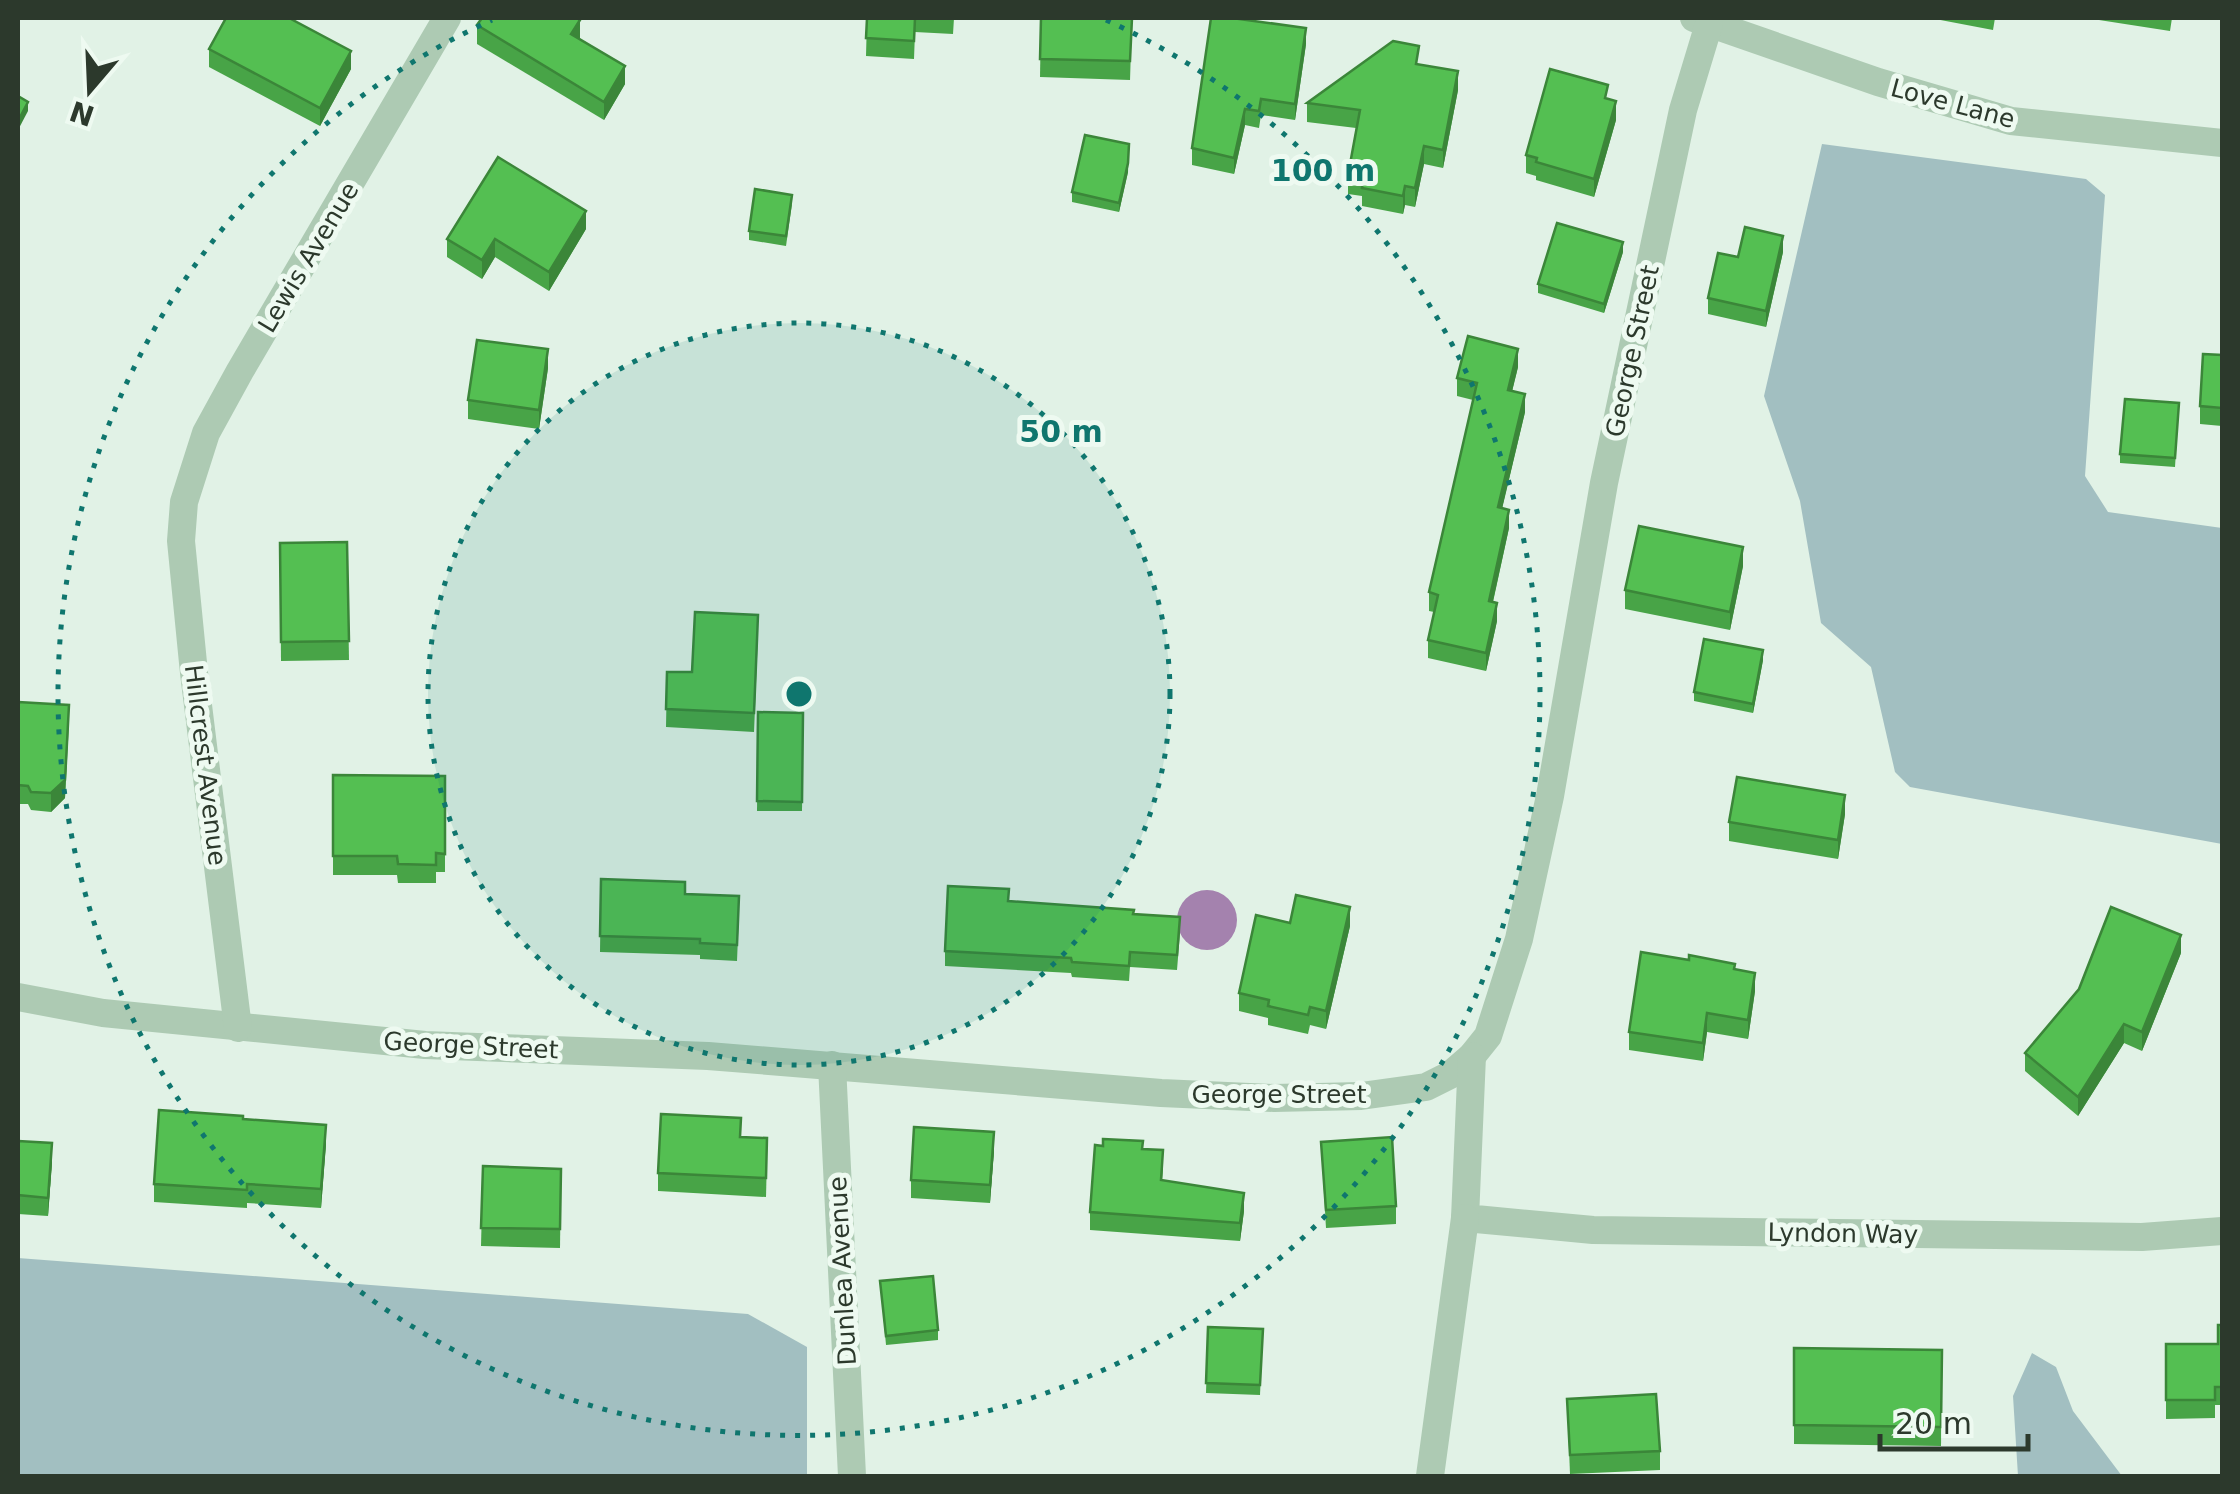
<svg xmlns="http://www.w3.org/2000/svg" width="2240" height="1494" font-family="'DejaVu Sans',sans-serif">
<rect width="100%" height="100%" fill="#e1f2e6"/>
<g fill="#a2bfc1">
<polygon points="1822,144 2086,179 2105,195 2085,476 2108,512 2222,528 2222,844 1910,787 1895,772 1871,667 1821,623 1800,501 1764,396"/>
<polygon points="18,1258 748,1314 807,1347 807,1476 18,1476"/>
<polygon points="2032,1353 2056,1367 2073,1411 2122,1476 2018,1476 2013,1396"/>
</g>
<circle fill="#a482ae" cx="1207" cy="920" r="30"/>
<g fill="none" stroke-linecap="round" stroke-linejoin="round">
<g stroke="#adcab3" stroke-width="28">
<polyline points="1694,18 1878,82 2011,121 2222,143"/>
<polyline points="18,997 103,1013 425,1045 708,1056 1161,1093 1274,1098 1361,1096 1426,1087 1450,1075 1472,1056 1488,1036 1519,939 1550,796 1604,483 1683,110 1709,24"/>
<polyline points="238,1028 194,673 181,541 184,502 206,433 240,371 447,18"/>
<polyline points="1472,1056 1465,1218 1593,1230 2142,1237 2222,1231"/>
<polyline points="832,1065 852,1476"/>
<polyline points="1430,1476 1465,1218"/>
</g>
</g>
<g fill="#48a447">
<polygon points="867,18 954,18 953,34 915,32 914,59 866,56"/>
<polygon points="1041,18 1132,18 1130,80 1040,77"/>
<polygon points="1930,18 1995,18 1993,30"/>
<polygon points="2099,18 2172,18 2170,31 2099,20"/>
<polygon points="477,25 579,39 625,84 604,120 477,44"/>
<polygon points="1306,44 1295,120 1261,115 1259,128 1245,125 1234,174 1192,165 1192,148"/>
<polygon points="209,49 351,69 320,126 209,67"/>
<polygon points="1419,64 1458,90 1443,168 1424,164 1415,207 1405,205 1403,214 1362,206 1362,196 1348,194 1348,175 1356,128 1307,122 1307,103"/>
<polygon points="1608,99 1616,120 1594,197 1536,180 1536,176 1526,173 1526,155"/>
<polygon points="1129,144 1128,172 1119,212 1072,202 1072,192"/>
<polygon points="792,204 786,246 749,240 749,231"/>
<polygon points="586,229 549,291 495,257 482,279 447,257 447,239"/>
<polygon points="1623,252 1604,313 1538,293 1538,284"/>
<polygon points="1783,252 1766,327 1708,314 1708,298 1738,257"/>
<polygon points="2222,355 2222,426 2200,424 2200,406"/>
<polygon points="1518,367 1512,391 1525,412 1502,508 1509,528 1493,602 1497,621 1486,671 1428,658 1428,640 1434,612 1429,611 1429,592 1473,400 1457,396 1457,378"/>
<polygon points="548,368 539,429 468,419 468,400"/>
<polygon points="2179,403 2175,467 2120,463 2120,454"/>
<polygon points="347,542 349,660 281,661 280,543"/>
<polygon points="1743,566 1730,630 1625,609 1625,590"/>
<polygon points="758,634 754,732 666,727 667,672 692,672"/>
<polygon points="1763,660 1753,713 1694,701 1694,692"/>
<polygon points="18,702 69,723 65,798 51,812 31,810 28,804 18,804"/>
<polygon points="758,712 803,713 802,811 757,811"/>
<polygon points="333,775 445,776 445,872 436,872 436,883 398,883 397,875 333,875"/>
<polygon points="1845,814 1838,859 1729,841 1729,822"/>
<polygon points="601,879 685,894 739,912 737,961 700,959 700,955 600,952"/>
<polygon points="1009,901 1133,914 1180,933 1177,970 1130,967 1129,981 1072,977 1071,973 945,966 945,951"/>
<polygon points="1290,923 1350,926 1326,1029 1310,1025 1308,1034 1268,1025 1268,1018 1239,1011 1239,993"/>
<polygon points="2181,953 2142,1051 2124,1043 2078,1116 2025,1071 2025,1053"/>
<polygon points="1735,969 1755,991 1748,1039 1707,1032 1703,1061 1629,1050 1629,1032"/>
<polygon points="243,1119 326,1144 321,1208 247,1203 247,1208 154,1202 154,1184"/>
<polygon points="741,1137 767,1156 766,1197 658,1191 658,1173"/>
<polygon points="18,1141 52,1162 48,1216 18,1214"/>
<polygon points="1321,1142 1396,1206 1396,1224 1326,1228"/>
<polygon points="1143,1149 1163,1169 1162,1181 1244,1211 1240,1241 1090,1230 1090,1212"/>
<polygon points="994,1151 990,1203 911,1198 911,1180"/>
<polygon points="483,1166 561,1169 560,1248 481,1246"/>
<polygon points="880,1281 938,1330 938,1340 886,1345"/>
<polygon points="2222,1325 2222,1405 2215,1405 2215,1418 2166,1419 2166,1344 2218,1344"/>
<polygon points="1208,1327 1263,1329 1260,1395 1206,1393"/>
<polygon points="1794,1348 1942,1350 1941,1446 1794,1444"/>
<polygon points="1567,1399 1660,1451 1660,1470 1570,1474"/>
</g>
<g fill="#3b8639">
<polygon points="580,20 580,38 571,53 571,34"/>
<polygon points="1306,28 1306,44 1295,120 1295,104"/>
<polygon points="351,51 351,69 320,126 320,108"/>
<polygon points="625,66 625,84 604,120 604,102"/>
<polygon points="1458,71 1458,90 1443,168 1443,150"/>
<polygon points="1616,101 1616,120 1594,197 1594,179"/>
<polygon points="28,102 28,111 18,130 18,121"/>
<polygon points="1245,109 1245,125 1234,174 1234,158"/>
<polygon points="1424,146 1424,164 1415,207 1415,188"/>
<polygon points="1128,163 1128,172 1119,212 1119,203"/>
<polygon points="1405,186 1405,205 1403,214 1403,196"/>
<polygon points="586,211 586,229 549,291 549,272"/>
<polygon points="1783,236 1783,252 1766,327 1766,311"/>
<polygon points="495,239 495,257 482,279 482,260"/>
<polygon points="1623,242 1623,252 1604,313 1604,304"/>
<polygon points="548,349 548,368 539,429 539,410"/>
<polygon points="1518,349 1518,367 1508,408 1508,390"/>
<polygon points="1525,394 1525,412 1498,526 1498,507"/>
<polygon points="1509,510 1509,528 1489,619 1489,601"/>
<polygon points="1743,547 1743,566 1730,630 1730,612"/>
<polygon points="1497,603 1497,621 1486,671 1486,653"/>
<polygon points="1763,650 1763,660 1753,713 1753,704"/>
<polygon points="69,705 65,798 51,812 51,793"/>
<polygon points="1845,795 1845,814 1838,859 1838,840"/>
<polygon points="1350,907 1350,926 1326,1029 1326,1011"/>
<polygon points="2181,935 2181,953 2142,1051 2142,1032"/>
<polygon points="1755,973 1755,991 1748,1039 1748,1020"/>
<polygon points="1707,1013 1707,1032 1703,1061 1703,1043"/>
<polygon points="2124,1024 2124,1043 2078,1116 2078,1097"/>
<polygon points="326,1125 326,1144 321,1208 321,1189"/>
<polygon points="994,1132 994,1151 990,1203 990,1185"/>
<polygon points="52,1143 52,1162 48,1216 48,1198"/>
<polygon points="1244,1193 1244,1211 1240,1241 1240,1223"/>
</g>
<g fill="#54bf52" stroke="#3b8639" stroke-width="2.5">
<polygon points="226,18 289,18 351,51 320,108 209,49"/>
<polygon points="482,18 576,18 580,20 571,34 625,66 604,102 477,25"/>
<polygon points="867,18 915,18 914,41 866,38"/>
<polygon points="1041,18 1132,18 1130,61 1040,59"/>
<polygon points="1211,18 1232,18 1306,28 1295,104 1261,99 1259,111 1245,109 1234,158 1192,148"/>
<polygon points="1393,41 1419,46 1416,64 1458,71 1443,150 1424,146 1415,188 1405,186 1403,196 1362,188 1363,178 1348,175 1360,110 1307,103"/>
<polygon points="1550,69 1608,85 1605,98 1616,101 1594,179 1536,162 1537,158 1526,155"/>
<polygon points="18,96 28,102 18,121"/>
<polygon points="1085,135 1129,144 1128,163 1119,203 1072,192"/>
<polygon points="498,157 586,211 549,272 495,239 482,260 447,239"/>
<polygon points="755,189 792,195 786,236 749,231"/>
<polygon points="1557,223 1623,242 1604,304 1538,284"/>
<polygon points="1745,227 1783,236 1766,311 1708,298 1718,253 1738,257"/>
<polygon points="1468,336 1518,349 1508,390 1525,394 1498,507 1509,510 1489,601 1497,603 1486,653 1428,640 1438,595 1429,592 1477,383 1457,378"/>
<polygon points="477,340 548,349 539,410 468,400"/>
<polygon points="2203,354 2222,355 2222,408 2200,406"/>
<polygon points="2125,399 2179,403 2175,458 2120,454"/>
<polygon points="1639,526 1743,547 1730,612 1625,590"/>
<polygon points="347,542 349,641 281,642 280,543"/>
<polygon points="695,612 758,615 754,713 666,709 667,672 692,672"/>
<polygon points="1704,639 1763,650 1753,704 1694,692"/>
<polygon points="18,702 69,705 65,780 51,793 31,792 28,786 18,785"/>
<polygon points="758,712 803,713 802,802 757,801"/>
<polygon points="333,775 445,776 445,854 436,853 436,865 398,864 397,856 333,856"/>
<polygon points="1737,777 1845,795 1838,840 1729,822"/>
<polygon points="601,879 685,882 685,894 739,896 737,945 700,943 700,939 600,936"/>
<polygon points="948,886 1009,889 1008,901 1134,910 1133,914 1180,917 1177,955 1130,952 1129,966 1072,962 1071,958 945,951"/>
<polygon points="1296,895 1350,907 1326,1011 1310,1007 1308,1015 1268,1006 1269,1000 1239,993 1256,915 1290,923"/>
<polygon points="2111,907 2181,935 2142,1032 2124,1024 2078,1097 2025,1053 2079,989"/>
<polygon points="1641,952 1689,960 1689,955 1735,964 1734,969 1755,973 1748,1020 1707,1013 1703,1043 1629,1032"/>
<polygon points="159,1110 243,1116 243,1119 326,1125 321,1189 247,1184 247,1190 154,1184"/>
<polygon points="661,1114 741,1118 740,1137 767,1138 766,1178 658,1173"/>
<polygon points="914,1127 994,1132 990,1185 911,1180"/>
<polygon points="1392,1137 1396,1206 1326,1210 1321,1142"/>
<polygon points="1103,1139 1143,1141 1142,1149 1163,1150 1161,1180 1244,1193 1240,1223 1090,1212 1095,1145 1103,1146"/>
<polygon points="18,1141 52,1143 48,1198 18,1195"/>
<polygon points="483,1166 561,1169 560,1229 481,1228"/>
<polygon points="933,1276 938,1330 886,1336 880,1281"/>
<polygon points="2218,1325 2222,1325 2222,1387 2215,1387 2215,1400 2166,1400 2166,1344 2218,1344"/>
<polygon points="1208,1327 1263,1329 1260,1385 1206,1383"/>
<polygon points="1794,1348 1942,1350 1941,1427 1794,1425"/>
<polygon points="1656,1394 1660,1451 1570,1455 1567,1399"/>
</g>
<circle cx="799" cy="694" r="371" fill="#0f766e" fill-opacity=".12"/>
<g fill="none" stroke="#0f766e" stroke-width="5" stroke-dasharray="5 10">
<circle cx="799" cy="694" r="371"/>
<path d="M1106 20A741 741 0 1 1 492 20"/>
</g>
<g text-anchor="middle" stroke-width="10" stroke-linejoin="round" paint-order="stroke">
<g font-size="25" fill="#2c392c" stroke="#eefaf1">
<text transform="translate(1953 103) rotate(15)" y="9">Love Lane</text>
<text transform="translate(308 257) rotate(-59)" y="9">Lewis Avenue</text>
<text transform="translate(1632 351) rotate(-78)" y="9">George Street</text>
<text transform="translate(206 765) rotate(83)" y="9">Hillcrest Avenue</text>
<text transform="translate(471 1045) rotate(3)" y="9">George Street</text>
<text x="1279" y="1103">George Street</text>
<text transform="translate(1843 1233) rotate(1)" y="9">Lyndon Way</text>
<text transform="translate(842 1271) rotate(-93)" y="9">Dunlea Avenue</text>
</g>
</g>
<circle cx="799" cy="694" r="15" fill="#0f766e" stroke="#eefaf1" stroke-width="5"/>
<g font-size="30" text-anchor="middle" font-weight="bold" fill="#0f766e" stroke="#eefaf1" stroke-width="10" stroke-linejoin="round" paint-order="stroke">
<text x="1323" y="181">100 m</text>
<text x="1061" y="442">50 m</text>
</g>
<rect width="2240" height="1494" fill="none" stroke="#2c392c" stroke-width="40"/>
<g transform="translate(90 90) rotate(199)" stroke="#eefaf1" stroke-width="8" paint-order="stroke">
<path d="M0-8L18 38L0 25L-18 38Z" fill="#2c392c"/>
<text y="-15" font-size="28" font-weight="bold" text-anchor="middle" fill="#2c392c">N</text>
</g>
<path d="M1880 1434v15h148v-15" fill="none" stroke="#2c392c" stroke-width="5"/>
<text x="1895" y="1434" font-size="30" fill="#2c392c" stroke="#eefaf1" stroke-width="8" paint-order="stroke">20 m</text>
</svg>
